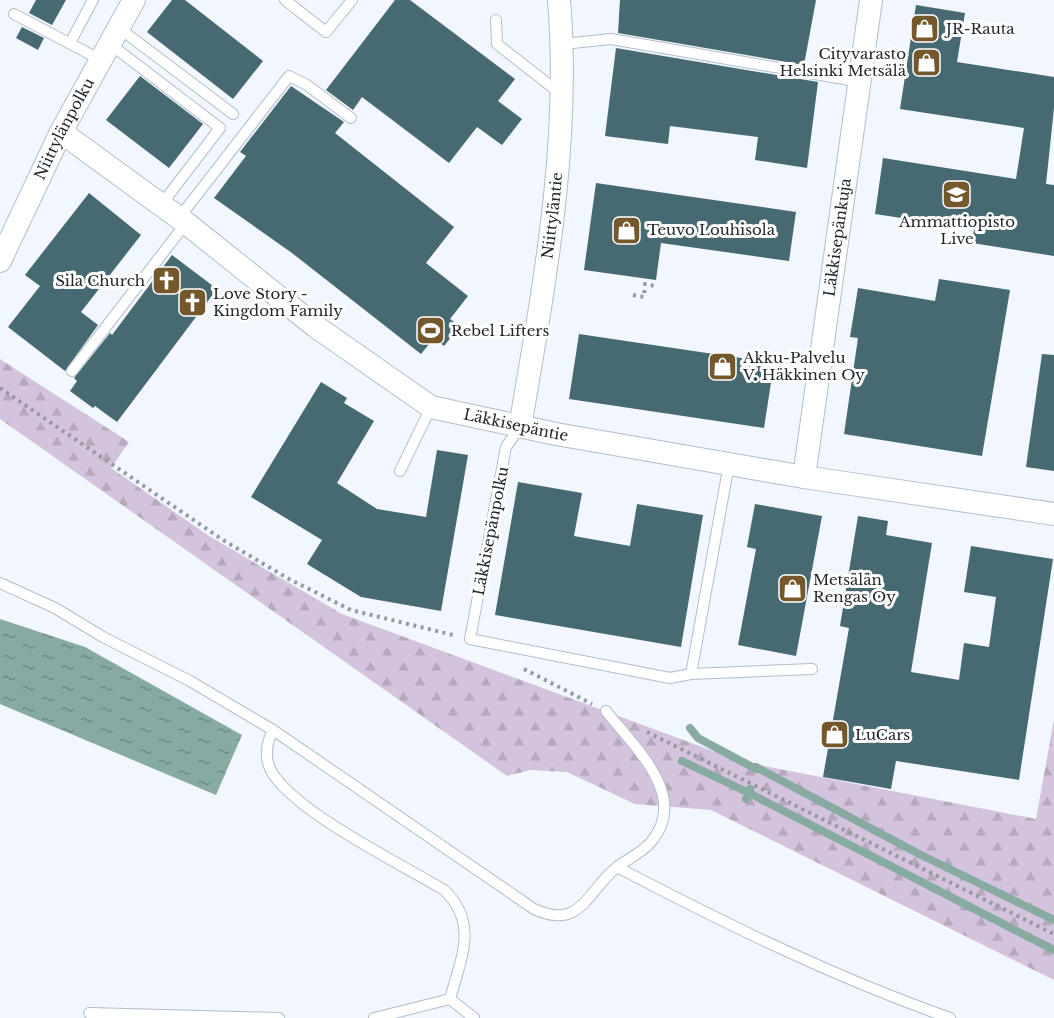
<svg xmlns="http://www.w3.org/2000/svg" width="1054" height="1018" font-family="'Libre Baskerville',serif">
<defs>
<pattern id="forest-firs" width="22" height="20" patternUnits="userSpaceOnUse" patternTransform="scale(1.5)"><rect width="22" height="20" fill="#d4c3dc"/><path d="M5 1l3.5 6h-7zM16 11l3.5 6h-7z" fill="#b6a8bd"/></pattern>
<pattern id="water-ripples" width="26" height="14" patternUnits="userSpaceOnUse" patternTransform="scale(1.5)"><rect width="26" height="14" fill="#87aba3"/><path d="M2 4q2-2 4 0t4 0M15 11q2-2 4 0t4 0" fill="none" stroke="#6e8b85"/></pattern>
</defs>
<rect width="100%" height="100%" fill="#f1f7fc"/>
<polygon fill="url(#forest-firs)" points="0,359 129,442 111,468 209,536 342,614 724,755 764,766 1036,819 1054,719 1054,980 711,810 635,804 567,772 530,770 507,776 0,419"/>
<polygon fill="url(#water-ripples)" points="0,619 85,647 242,735 216,795 0,704"/>
<g fill="none" stroke-linecap="round" stroke-linejoin="round">
<g stroke="#87aba3" stroke-width="8">
<polyline points="690,728 698,738 756,769"/>
<polyline points="682,761 749,793 746,799"/>
<polyline points="756,767 919,854 1054,920"/>
<polyline points="750,789 749,793 1054,950"/>
</g>
</g>
<g fill="#476971">
<polygon points="36,0 66,0 52,25 29,13"/>
<polygon points="172,0 185,0 263,61 233,99 147,32"/>
<polygon points="395,0 410,0 515,79 498,101 522,119 502,145 477,127 449,163 362,97 353,110 326,90"/>
<polygon points="620,0 816,0 804,65 618,33"/>
<polygon points="916,5 965,13 957,62 1054,77 1054,108 1046,184 1054,185 1054,256 972,243 974,229 875,214 883,158 1016,179 1024,128 900,109"/>
<polygon points="22,27 44,38 38,50 16,38"/>
<polygon points="616,48 818,82 807,168 755,160 758,137 670,126 668,144 605,136"/>
<polygon points="140,76 203,124 169,168 106,120"/>
<polygon points="291,86 344,122 335,133 454,227 426,263 468,296 450,319 460,326 444,346 434,338 421,354 292,253 214,198 246,156 240,152"/>
<polygon points="596,183 796,212 789,261 661,243 656,280 584,270"/>
<polygon points="89,193 141,235 81,312 98,325 65,371 8,327 40,286 25,275"/>
<polygon points="172,255 217,289 117,422 95,406 93,408 70,391 77,381 74,378 110,333 112,335"/>
<polygon points="939,279 1010,290 982,456 844,434 858,338 850,337 858,288 935,301"/>
<polygon points="579,334 774,363 764,428 569,399"/>
<polygon points="1042,354 1054,355 1054,471 1026,467"/>
<polygon points="321,382 347,398 344,403 374,421 337,483 377,509 426,517 437,450 468,455 441,611 361,597 307,564 322,540 251,497"/>
<polygon points="518,482 582,493 574,536 630,546 637,504 703,515 681,647 495,615"/>
<polygon points="755,504 822,516 796,656 738,645 756,549 747,547"/>
<polygon points="858,516 888,521 886,535 932,543 911,672 959,680 964,643 989,647 996,597 964,592 971,546 1053,559 1019,780 896,761 891,789 823,777 849,628 840,626"/>
</g>
<g fill="none" stroke-linecap="round" stroke-linejoin="round">
<defs>
<g id="lane">
<polyline points="285,0 326,32 352,0"/>
<polyline points="14,14 101,60"/>
<polyline points="496,20 497,44 561,94"/>
<polyline points="119,28 233,114"/>
<polyline points="70,43 93,0"/>
<polyline points="110,44 220,128 161,205"/>
<polyline points="563,44 611,39 861,82"/>
<polyline points="179,218 289,76 307,85 351,118"/>
<polyline points="72,371 186,223"/>
<polyline points="520,427 506,447 470,639 670,678 691,674 729,464"/>
<polyline points="400,471 431,407"/>
<path d="M0,583L55,608L103,637L190,681L273,730L534,909C581,931 587,891 617,867C726,924 834,977 950,1018"/>
<polyline points="691,674 812,669"/>
<path d="M606,711C634,747 690,796 651,842C643,852 628,859 617,867"/>
<path d="M273,730C265,745 264,763 275,777C305,817 399,863 444,890C479,923 461,958 450,999"/>
<polyline points="89,1013 279,1018"/>
<polyline points="374,1018 450,999 474,1018"/>
</g>
<g id="street">
<path id="s1" d="M61,132L186,223L315,326L431,407L556,434L804,477L1054,514"/>
<path id="s2" d="M0,261L61,132L134,0"/>
<path id="s3" d="M520,427C544,286 571,143 559,0"/>
<path id="s4" d="M804,477L871,0"/>
</g>
</defs>
<use href="#lane" stroke="#b1becb" stroke-width="12"/>
<use href="#street" stroke="#b1becb" stroke-width="24"/>
<g stroke="#949a9f" stroke-width="4" stroke-dasharray="3 4.5" stroke-linecap="butt">
<polyline points="633,295 644,297 645,284 655,286"/>
<polyline points="0,388 223,540 289,579 351,610 453,635"/>
<polyline points="524,669 592,704"/>
<polyline points="647,732 1054,934"/>
</g>
<use href="#lane" stroke="#fff" stroke-width="10"/>
<use href="#street" stroke="#fff" stroke-width="22"/>
</g>
<defs>
<symbol id="shop-square" viewBox="-11 -11 22 22"><rect x="-9" y="-9" width="18" height="18" rx="4" fill="#74582b" stroke="#fff"/><path d="M-5-2.5h2.3a2.7 3.5 0 0 1 5.4 0H5L5.5 6h-11ZM-1.5-2.5h3a1.5 2.3 0 0 0-3 0Z" fill="#fff"/></symbol>
<symbol id="school-square" viewBox="-11 -11 22 22"><rect x="-9" y="-9" width="18" height="18" rx="4" fill="#74582b" stroke="#fff"/><path d="M0-5L7-2L0 1L-7-2ZM-4 1L0 2.5L4 1V4Q0 6-4 4Z" fill="#fff"/></symbol>
<symbol id="church-square" viewBox="-11 -11 22 22"><rect x="-9" y="-9" width="18" height="18" rx="4" fill="#74582b" stroke="#fff"/><path d="M-1.2-6h2.4v3.5h3.3v2.4h-3.3V6h-2.4V-.1h-3.3v-2.4h3.3Z" fill="#fff"/></symbol>
<symbol id="stadium-square" viewBox="-11 -11 22 22"><rect x="-9" y="-9" width="18" height="18" rx="4" fill="#74582b" stroke="#fff"/><path d="M0-5a6.5 5 0 1 0 0 10a6.5 5 0 1 0 0-10ZM-3.5-1.8h7v3.6h-7Z" fill="#fff"/></symbol>
</defs>
<g fill-rule="evenodd">
<use href="#shop-square" x="908" y="12" width="33" height="33"/>
<use href="#shop-square" x="910" y="46" width="33" height="33"/>
<use href="#school-square" x="940" y="178" width="33" height="33"/>
<use href="#shop-square" x="610" y="214" width="33" height="33"/>
<use href="#church-square" x="150" y="264" width="33" height="33"/>
<use href="#church-square" x="176" y="286" width="33" height="33"/>
<use href="#stadium-square" x="414" y="314" width="33" height="33"/>
<use href="#shop-square" x="706" y="350" width="33" height="33"/>
<use href="#shop-square" x="776" y="572" width="33" height="33"/>
<use href="#shop-square" x="818" y="718" width="33" height="33"/>
</g>
<g text-anchor="middle" stroke-width="6" stroke-linejoin="round" paint-order="stroke">
<g font-size="15" fill="#23282d" stroke="#fff" text-anchor="start">
<text x="946" y="34">JR-Rauta</text>
<text x="906" y="59" text-anchor="end">Cityvarasto<tspan x="906" dy="17">Helsinki Metsälä</tspan></text>
<text x="957" y="227" text-anchor="middle">Ammattiopisto<tspan x="957" dy="17">Live</tspan></text>
<text x="647" y="235">Teuvo Louhisola</text>
<text x="145" y="286" text-anchor="end">Sila Church</text>
<text x="213" y="299">Love Story -<tspan x="213" dy="17">Kingdom Family</tspan></text>
<text x="451" y="336">Rebel Lifters</text>
<text x="743" y="363">Akku-Palvelu<tspan x="743" dy="17">V. Häkkinen Oy</tspan></text>
<text x="813" y="585">Metsälän<tspan x="813" dy="17">Rengas Oy</tspan></text>
<text x="855" y="740">LuCars</text>
</g>
<g font-size="15" fill="#23282d" stroke="#fff">
<text dy="5" stroke="none"><textPath href="#s2" startOffset="147">Niittylänpolku</textPath></text>
<text dy="5" stroke="none"><textPath href="#s3" startOffset="214">Niittyläntie</textPath></text>
<text dy="5" stroke="none"><textPath href="#s4" startOffset="242">Läkkisepänkuja</textPath></text>
<text dy="5" stroke="none"><textPath href="#s1" startOffset="548">Läkkisepäntie</textPath></text>
<text transform="translate(491 531) rotate(-79)" y="5">Läkkisepänpolku</text>
</g>
</g>
</svg>
